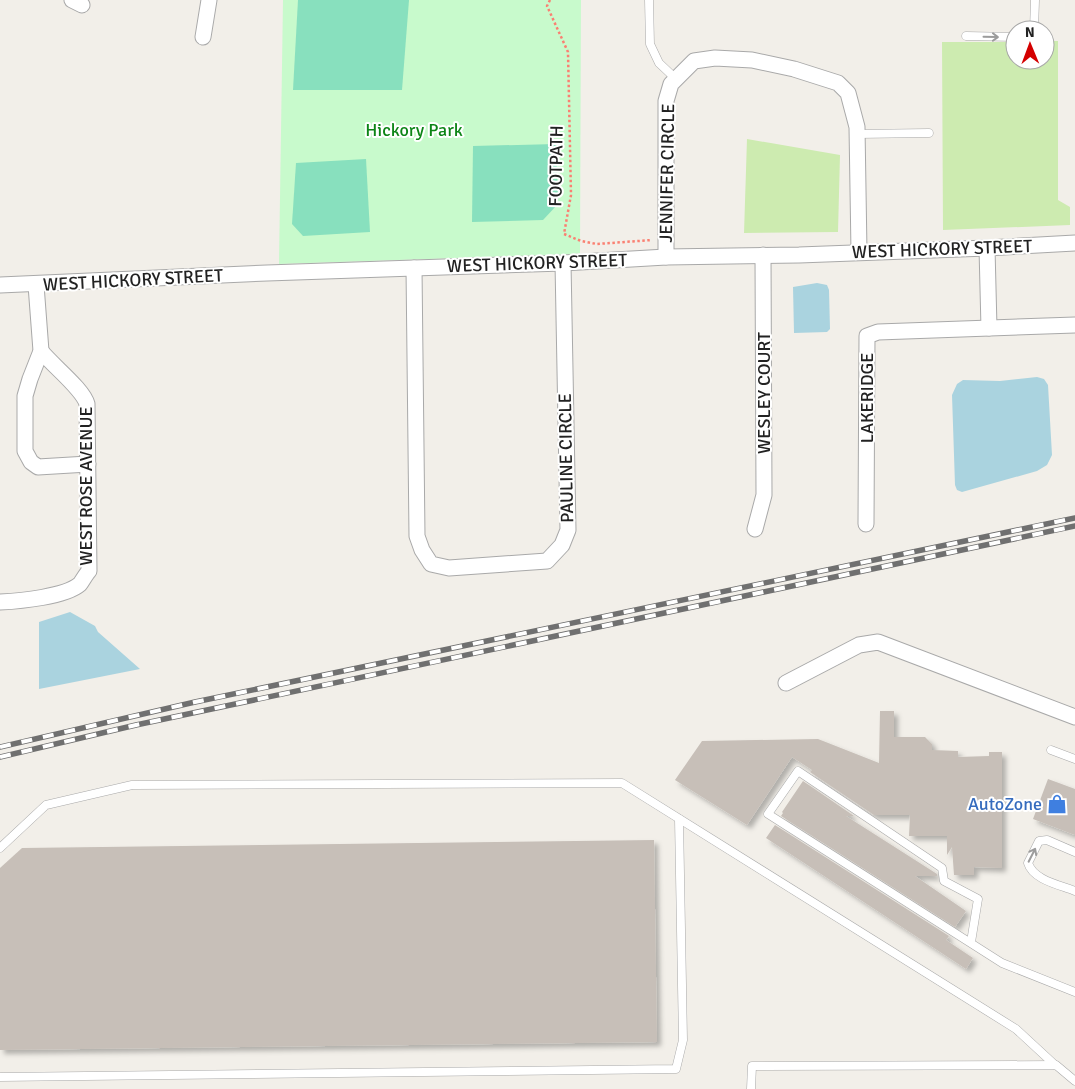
<svg xmlns="http://www.w3.org/2000/svg" width="1075" height="1089" font-family="Signika,sans-serif">
<defs>
<filter id="shadow"><feDropShadow dx="4" dy="4" stdDeviation="2.5" flood-color="#0004"/></filter>
</defs>
<rect width="100%" height="100%" fill="#f2efe9"/>
<g fill="#cdebb0">
<polygon points="1045,41 1058,41 1058,200 1070,207 1070,225 943,230 942,42 1015,42 1015,60 1045,60"/>
<polygon points="747,139 840,155 838,232 744,233"/>
</g>
<polygon fill="#c8facc" points="283,0 581,0 580,254 279,264"/>
<g fill="#88e0be">
<polygon points="298,0 409,0 402,90 293,90"/>
<polygon points="556,144 558,204 543,220 472,222 473,146"/>
<polygon points="366,159 370,232 303,236 292,224 296,163"/>
</g>
<g fill="#aad3df">
<polygon points="817,283 827,285 829,290 830,329 827,332 794,333 793,287"/>
<polygon points="1037,377 1044,379 1048,385 1052,455 1047,465 1037,471 962,492 957,490 955,485 952,395 957,384 963,380 1000,381"/>
<polygon points="70,612 95,626 98,632 140,669 39,689 39,622"/>
</g>
<g fill="#c7bfb8" filter="url(#shadow)">
<polygon points="880,711 894,711 894,737 925,737 932,744 932,750 958,751 958,757 989,756 989,752 1002,752 1002,868 974,867 974,875 954,875 952,847 947,855 947,836 909,836 910,815 874,815 810,772 812,770 792,757 747,825 675,780 702,741 818,739 879,763"/>
<polygon points="1048,779 1075,789 1075,835 1033,819"/>
<polygon points="803,781 854,816 846,816 937,874 937,876 915,876 966,911 955,927 781,816 783,813 782,812"/>
<polygon points="775,825 949,936 946,940 973,958 966,969 766,838"/>
<polygon points="654,840 657,1042 0,1050 0,868 22,848"/>
</g>
<g fill="none" stroke-linecap="round" stroke-linejoin="round">
<defs>
<g id="lane">
<polyline points="649,0 650,44 659,63 676,79"/>
<polyline points="1034,30 1035,0"/>
<polyline points="966,36 1015,37"/>
<polyline points="857,134 929,133"/>
<polyline points="1051,750 1075,759"/>
<polyline points="0,848 46,805 132,785 622,783 1016,1029 1055,1065"/>
<path d="M1075,852L1047,840L1039,841L1028,863C1033,880 1060,885 1075,891"/>
<polyline points="971,942 978,899 944,881 942,868 798,771 768,814 1002,963 1075,992"/>
<polyline points="0,1077 676,1069 683,1040 679,819"/>
<polyline points="751,1089 752,1066 1056,1065 1075,1081"/>
</g>
<g id="street">
<polyline points="72,0 82,5"/>
<polyline points="203,37 209,0"/>
<polyline points="987,248 989,328"/>
<polyline points="666,257 666,101 671,84 694,61 715,58 752,60 794,69 838,83 848,93 857,127 859,252"/>
<polyline points="414,268 417,536 422,550 431,564 449,568 547,561 562,545 568,530 563,263"/>
<polyline points="0,285 267,273 563,263 666,257 799,255 987,248 1075,243"/>
<polyline points="36,285 41,351 30,379 25,396 25,451 31,462 38,467 88,464"/>
<polyline points="866,524 867,336 878,332 1075,325"/>
<polyline points="755,529 764,495 763,255"/>
<path d="M0,602C20,601 65,597 80,584C83,580 86,574 89,571L87,404C83,389 53,366 41,351"/>
<polyline points="786,683 859,645 878,642 1075,717"/>
</g>
</defs>
<use href="#lane" stroke="#a9a9a9" stroke-width="9"/>
<use href="#street" stroke="#a9a9a9" stroke-width="17"/>
<polyline stroke="#fa8072" stroke-width="2.5" stroke-dasharray="2.5 2.5" stroke-linecap="butt" points="550,0 547,6 568,52 571,195 564,234 581,241 597,244 652,240"/>
<use href="#lane" stroke="#fff" stroke-width="8"/>
<use href="#street" stroke="#fff" stroke-width="15"/>
<defs>
<g id="rail">
<polyline points="0,747 195,702 1075,518"/>
<polyline points="0,757 136,725 1075,526"/>
</g>
</defs>
<use href="#rail" stroke="#707070" stroke-width="5.5"/>
<use href="#rail" stroke="#fff" stroke-width="4" stroke-dasharray="11" stroke-linecap="butt"/>
</g>
<defs><path id="oneway-shaft" d="M-6 0H5M1.5-3L5.5 0L1.5 3" fill="none" stroke-width="1.6" stroke-linecap="round" stroke-linejoin="round" transform="scale(1.25)"/></defs>
<g stroke="#9c9c9c">
<use href="#oneway-shaft" transform="translate(991 37) rotate(1)"/>
<use href="#oneway-shaft" transform="translate(1032 855) rotate(-63)"/>
</g>
<defs>
<symbol id="shop-bare" viewBox="-9 -9 18 18"><path d="M-5-2.5h2.3a2.7 3.5 0 0 1 5.4 0H5L5.5 6h-11ZM-1.5-2.5h3a1.5 2.3 0 0 0-3 0Z" fill="#3f7fe0" stroke="#fff" stroke-width="2.5" paint-order="stroke"/></symbol>
</defs>
<g fill-rule="evenodd">
<use href="#shop-bare" x="1043" y="790" width="28" height="28"/>
</g>
<g text-anchor="middle" stroke-width="4" stroke-linejoin="round" paint-order="stroke">
<g font-size="18" fill="#0c8416" stroke="#fff">
<text x="414" y="136">Hickory Park</text>
</g>
<g font-size="18" fill="#222" stroke="#fff">
<text transform="translate(556 166) rotate(-89)" y="6">FOOTPATH</text>
<text transform="translate(667 173) rotate(-89)" y="6">JENNIFER CIRCLE</text>
<text transform="translate(942 249) rotate(-2)" y="6">WEST HICKORY STREET</text>
<text transform="translate(537 263) rotate(-2)" y="6">WEST HICKORY STREET</text>
<text transform="translate(133 280) rotate(-3)" y="6">WEST HICKORY STREET</text>
<text transform="translate(764 393) rotate(-90)" y="6">WESLEY COURT</text>
<text transform="translate(867 398) rotate(-90)" y="6">LAKERIDGE</text>
<text transform="translate(566 458) rotate(-91)" y="6">PAULINE CIRCLE</text>
<text transform="translate(86 486) rotate(-90)" y="6">WEST ROSE AVENUE</text>
</g>
<g font-size="18" fill="#366cbe" stroke="#fff" text-anchor="end">
<text x="1042" y="810">AutoZone</text>
</g>
</g>
<g transform="translate(1030 45) rotate(359)"><circle r="24" fill="#ffffff" stroke="#a7a7a7"/>
<path d="M0-4L9 19L0 12L-9 19Z" fill="#d40000"/>
<text y="-8" font-size="14" font-weight="bold" text-anchor="middle" fill="#222222">N</text>
</g>
</svg>
